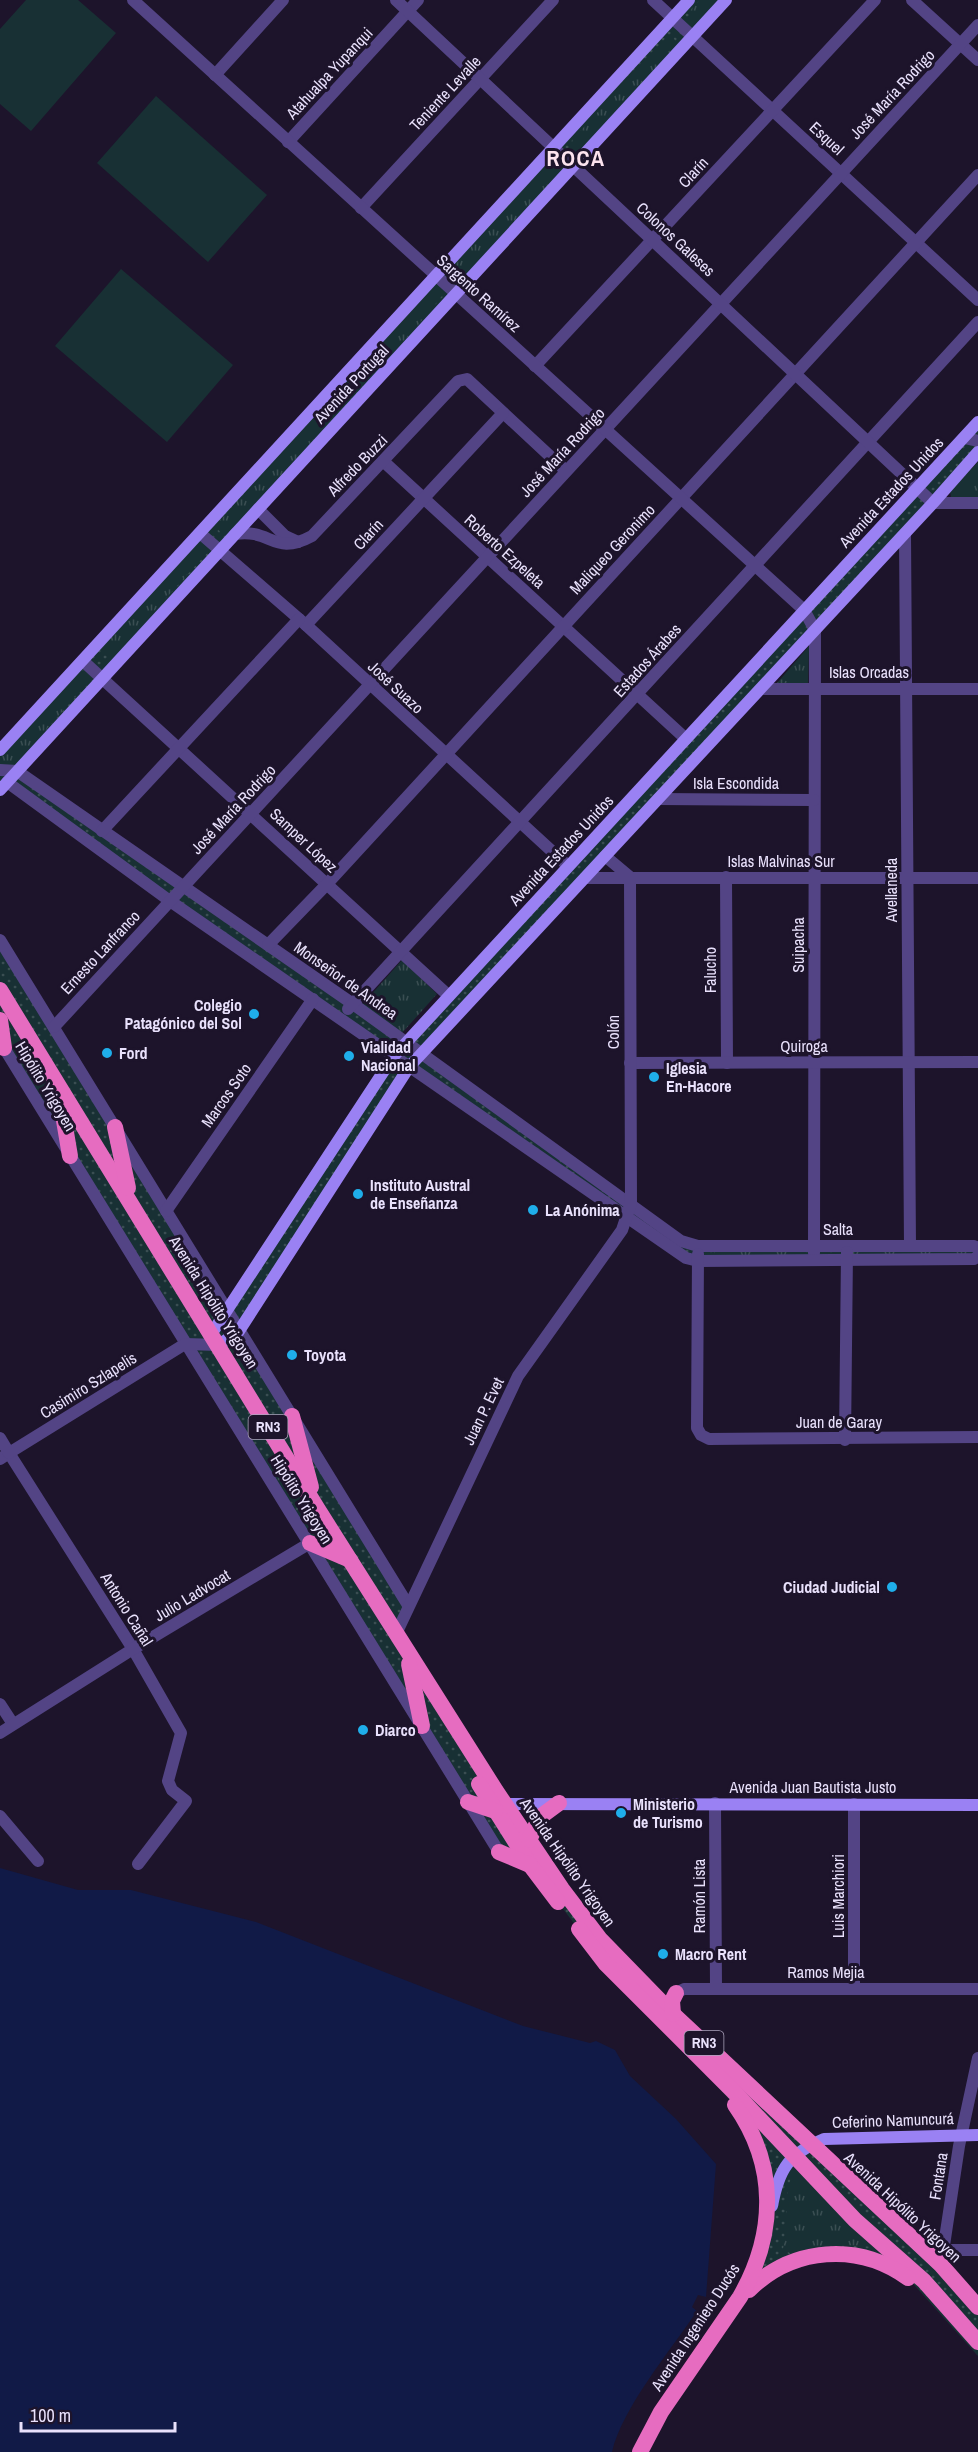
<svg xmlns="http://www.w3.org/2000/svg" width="978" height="2452" font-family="'Archivo Narrow',sans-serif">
<defs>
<pattern id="grass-dots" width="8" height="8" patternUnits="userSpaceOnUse" patternTransform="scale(1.5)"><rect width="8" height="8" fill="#183034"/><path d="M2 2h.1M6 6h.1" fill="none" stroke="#3a4e52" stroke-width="1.8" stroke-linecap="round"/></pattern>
<pattern id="park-tufts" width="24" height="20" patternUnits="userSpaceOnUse" patternTransform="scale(1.5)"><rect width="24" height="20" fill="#183034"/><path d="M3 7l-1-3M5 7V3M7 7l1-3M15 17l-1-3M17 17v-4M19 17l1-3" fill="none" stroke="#3a4e52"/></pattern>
</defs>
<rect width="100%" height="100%" fill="#1d142b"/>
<polygon fill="url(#grass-dots)" points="689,0 726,0 18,771 406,1043 978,422 978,452 421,1054 681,1241 978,1248 698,1261 409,1067 239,1331 408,1605 396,1634 600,1939 978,2307 978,2356 907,2277 841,2253 757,2283 768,2207 737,2108 594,1950 530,1865 499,1852 0,1042 0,940 226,1309 393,1057 7,782 0,790 0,750"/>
<g fill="url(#park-tufts)">
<polygon points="700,0 721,0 700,23 694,24 689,20 689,12"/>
<polygon points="673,37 678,46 580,151 574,150 571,146 573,139 665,39"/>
<polygon points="547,161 560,166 561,175 464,280 455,276 453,271 456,264"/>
<polygon points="435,289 442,289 442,296 413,331 229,532 221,533 215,526 426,291"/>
<polygon points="978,462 978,498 951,497 950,491"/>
<polygon points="201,542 208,552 113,656 105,652 103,643 191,546"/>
<polygon points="809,646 808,683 777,683"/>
<polygon points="83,670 89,672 92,678 15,765 0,766 0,758 71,678"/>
<polygon points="402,960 437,994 402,1033 362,1005"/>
<polygon points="714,1249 798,1249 798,1255 714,1256"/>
<polygon points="978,1249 978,1255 852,1255 852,1250"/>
<path d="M793,2172H800L876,2247C846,2245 821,2242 793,2255L783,2249C787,2229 785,2189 793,2172Z"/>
</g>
<g fill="#183034">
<polygon points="26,0 78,0 116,33 31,131 0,104 0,29"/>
<polygon points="156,96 267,195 208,262 97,163"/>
<polygon points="121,269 233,365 167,442 55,346"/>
</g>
<path fill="#111a47" d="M0,1868L78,1890H131L256,1922L523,2026L590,2043L596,2041L615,2050L630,2076L676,2119L716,2164L706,2297L698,2295L692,2307L697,2311C671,2350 622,2408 612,2452H0Z"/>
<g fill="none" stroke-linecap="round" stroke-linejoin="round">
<g stroke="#534485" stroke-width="12">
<polyline points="653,0 978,300"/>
<polyline points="912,0 978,60"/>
<polyline points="215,75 283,0"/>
<polyline points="288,142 418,0"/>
<polyline points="361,208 553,0"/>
<polyline points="535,366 875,0"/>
<polyline points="964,438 978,441"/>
<polyline points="383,461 686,739"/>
<polyline points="258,509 285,536 298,542"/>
<polyline points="201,534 306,625 568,866"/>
<path d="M235,534C272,528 273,557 312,536L458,381L467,379L566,471"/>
<polyline points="905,534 910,1246"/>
<polyline points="804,610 815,630 814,1253"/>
<polyline points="306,625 503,413"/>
<polyline points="83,661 449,996"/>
<polyline points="761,689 978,689"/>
<polyline points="0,770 17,771 353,1004 681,1241 698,1246 974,1246 978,1248"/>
<polyline points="7,782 170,901 686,1258 698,1261 974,1259 978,1256"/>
<polyline points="658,799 814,800"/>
<polyline points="102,831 299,619"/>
<polyline points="726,877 727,1063"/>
<polyline points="0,940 408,1605"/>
<polyline points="268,945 327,884 978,175"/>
<polyline points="348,1009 978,322"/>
<polyline points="54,1027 978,25"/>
<polyline points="1,1043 499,1852"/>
<polyline points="630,1063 978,1062"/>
<polyline points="166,1211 313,999"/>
<polyline points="698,1254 697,1428 701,1435 709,1439 978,1437"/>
<polyline points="845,1440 847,1252"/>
<polyline points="0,1459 9,1453 133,1649 181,1733 168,1781 172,1790 186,1801 138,1864"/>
<polyline points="396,1634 518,1376 622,1230 631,1203 630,877 605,856"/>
<polyline points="0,1704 13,1724"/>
<polyline points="0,1733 133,1649 310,1543"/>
<polyline points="715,1803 716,1989"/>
<polyline points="0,1816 38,1861"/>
<polyline points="854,1988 854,1804"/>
<polyline points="676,1993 684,1989 978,1989"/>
<polyline points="934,2250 978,2250"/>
</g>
<g stroke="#534485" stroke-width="12">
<polyline points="133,0 804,610"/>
<polyline points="396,0 933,503 978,503"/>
<polyline points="585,878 978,878"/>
<polyline points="0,1438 9,1453 185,1344 219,1345"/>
<polyline points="941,2265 959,2146 978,2058"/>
</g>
<g stroke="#9a81f3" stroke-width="12">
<polyline points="0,750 689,0"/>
<polyline points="0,790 726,0"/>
<polyline points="212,1333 393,1057 978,422"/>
<polyline points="219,1345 239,1331 409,1067 933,503 978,452"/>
<polyline points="501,1807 505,1804 978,1805"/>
<path d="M772,2206C779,2168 789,2154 824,2139L978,2135"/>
</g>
<g stroke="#e66cc0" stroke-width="16">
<polyline points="0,990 317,1508 496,1791 562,1889 600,1939 673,2014 941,2265 978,2307"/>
<polyline points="0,1020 4,1048"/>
<polyline points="59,1091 70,1156"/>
<polyline points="115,1127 128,1188"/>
<polyline points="292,1416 311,1487"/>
<polyline points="310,1543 350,1560"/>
<polyline points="409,1664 422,1726"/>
<polyline points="479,1784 530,1865 558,1902"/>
<polyline points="468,1802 495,1811"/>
<polyline points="529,1840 540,1817 559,1803"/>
<polyline points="499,1852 530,1865"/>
<polyline points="579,1929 605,1963 737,2095 855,2220 924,2281 978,2342"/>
<polyline points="673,2014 672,2001 676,1993"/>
<path d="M749,2290C793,2247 858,2242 908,2278"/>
<path d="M640,2452L661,2412L740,2297C776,2234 778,2166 735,2105"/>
</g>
</g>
<g fill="#1faeea" stroke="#1d142b" stroke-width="2">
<circle cx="254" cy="1014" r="6"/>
<circle cx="107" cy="1053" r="6"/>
<circle cx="349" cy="1056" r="6"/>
<circle cx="654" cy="1077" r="6"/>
<circle cx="358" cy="1194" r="6"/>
<circle cx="533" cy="1210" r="6"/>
<circle cx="292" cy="1355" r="6"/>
<circle cx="892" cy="1587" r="6"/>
<circle cx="363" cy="1730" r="6"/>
<circle cx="621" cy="1813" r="6"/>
<circle cx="663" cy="1954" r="6"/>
</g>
<g text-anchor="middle" stroke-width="6" stroke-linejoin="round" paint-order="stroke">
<g fill="#1d142b" stroke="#aca4bd" stroke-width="1.5">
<rect x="248.5" y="1415" width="39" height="24" rx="4.5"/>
<rect x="684.5" y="2031" width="39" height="24" rx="4.5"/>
</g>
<g font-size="15" font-weight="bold" fill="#e9e1fc">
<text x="268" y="1432">RN3</text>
<text x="704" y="2048">RN3</text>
</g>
<g font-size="16" fill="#e9e1fc" stroke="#1d142b">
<text transform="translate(329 73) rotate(-47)" y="6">Atahualpa Yupanqui</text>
<text transform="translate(445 93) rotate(-47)" y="6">Teniente Levalle</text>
<text transform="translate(892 94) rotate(-47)" y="6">José María Rodrigo</text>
<text transform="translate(827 138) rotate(43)" y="6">Esquel</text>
<text transform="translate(693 172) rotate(-47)" y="6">Clarín</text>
<text transform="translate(676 239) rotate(43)" y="6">Colonos Galeses</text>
<text transform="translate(479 293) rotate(42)" y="6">Sargento Ramírez</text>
<text transform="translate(351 384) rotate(-47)" y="6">Avenida Portugal</text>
<text transform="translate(562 452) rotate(-47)" y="6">José María Rodrigo</text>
<text transform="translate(357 465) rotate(-46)" y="6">Alfredo Buzzi</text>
<text transform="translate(891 492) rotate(-47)" y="6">Avenida Estados Unidos</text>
<text transform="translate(368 534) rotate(-47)" y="6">Clarín</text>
<text transform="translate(612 549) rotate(-47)" y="6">Maliqueo Geronimo</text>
<text transform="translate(505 551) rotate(42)" y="6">Roberto Ezpeleta</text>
<text transform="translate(647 660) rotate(-48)" y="6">Estados Árabes</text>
<text x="869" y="678">Islas Orcadas</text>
<text transform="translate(396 687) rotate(43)" y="6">José Suazo</text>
<text x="736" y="789">Isla Escondida</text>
<text transform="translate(233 809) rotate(-47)" y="6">José María Rodrigo</text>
<text transform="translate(304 840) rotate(43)" y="6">Samper López</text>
<text transform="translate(561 850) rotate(-47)" y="6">Avenida Estados Unidos</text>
<text x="781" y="867">Islas Malvinas Sur</text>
<text transform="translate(891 890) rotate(-90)" y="6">Avellaneda</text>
<text transform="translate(798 945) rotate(-90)" y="6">Suipacha</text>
<text transform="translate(100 952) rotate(-47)" y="6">Ernesto Lanfranco</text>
<text transform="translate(710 970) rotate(-90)" y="6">Falucho</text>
<text transform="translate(346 980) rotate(35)" y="6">Monseñor de Andrea</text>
<text transform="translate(613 1032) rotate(-90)" y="6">Colón</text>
<text x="804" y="1052">Quiroga</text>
<text transform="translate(46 1086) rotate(59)" y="6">Hipólito Yrigoyen</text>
<text transform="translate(226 1095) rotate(-55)" y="6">Marcos Soto</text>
<text x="838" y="1235">Salta</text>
<text transform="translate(214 1302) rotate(58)" y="6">Avenida Hipólito Yrigoyen</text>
<text transform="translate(88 1385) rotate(-32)" y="6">Casimiro Szlapelis</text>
<text transform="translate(483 1411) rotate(-64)" y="6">Juan P. Evet</text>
<text x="839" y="1428">Juan de Garay</text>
<text transform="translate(302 1499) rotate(58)" y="6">Hipólito Yrigoyen</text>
<text transform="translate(192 1595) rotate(-31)" y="6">Julio Ladvocat</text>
<text transform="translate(127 1609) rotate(58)" y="6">Antonio Cañal</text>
<text x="813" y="1793">Avenida Juan Bautista Justo</text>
<text transform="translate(568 1862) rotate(55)" y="6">Avenida Hipólito Yrigoyen</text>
<text transform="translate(699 1896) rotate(-90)" y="6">Ramón Lista</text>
<text transform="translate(838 1896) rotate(-90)" y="6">Luis Marchiori</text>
<text x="826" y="1978">Ramos Mejia</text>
<text transform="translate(893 2120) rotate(-2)" y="6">Ceferino Namuncurá</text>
<text transform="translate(938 2176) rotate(-81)" y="6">Fontana</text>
<text transform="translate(903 2207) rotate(43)" y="6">Avenida Hipólito Yrigoyen</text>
<text transform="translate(695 2327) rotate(-57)" y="6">Avenida Ingeniero Ducós</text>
</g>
<g font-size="16" font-weight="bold" fill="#e9e1fc" stroke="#1d142b" text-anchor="start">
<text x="242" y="1011" text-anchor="end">Colegio<tspan x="242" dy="18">Patagónico del Sol</tspan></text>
<text x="361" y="1053">Vialidad<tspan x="361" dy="18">Nacional</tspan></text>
<text x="119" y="1059">Ford</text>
<text x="666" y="1074">Iglesia<tspan x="666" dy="18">En-Hacore</tspan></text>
<text x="370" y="1191">Instituto Austral<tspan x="370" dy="18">de Enseñanza</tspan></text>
<text x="545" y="1216">La Anónima</text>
<text x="304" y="1361">Toyota</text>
<text x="880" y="1593" text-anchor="end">Ciudad Judicial</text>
<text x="375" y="1736">Diarco</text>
<text x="633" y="1810">Ministerio<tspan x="633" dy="18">de Turismo</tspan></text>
<text x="675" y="1960">Macro Rent</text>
</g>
<g font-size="22" font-weight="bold" letter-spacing="1.5" fill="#fce3ee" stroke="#1d142b">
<text x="576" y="166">ROCA</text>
</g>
</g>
<path d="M21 2422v9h154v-9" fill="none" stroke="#e9e1fc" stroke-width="3"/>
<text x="30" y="2422" font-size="18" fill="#e9e1fc" stroke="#1d142b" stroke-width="4.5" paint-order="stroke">100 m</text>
</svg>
